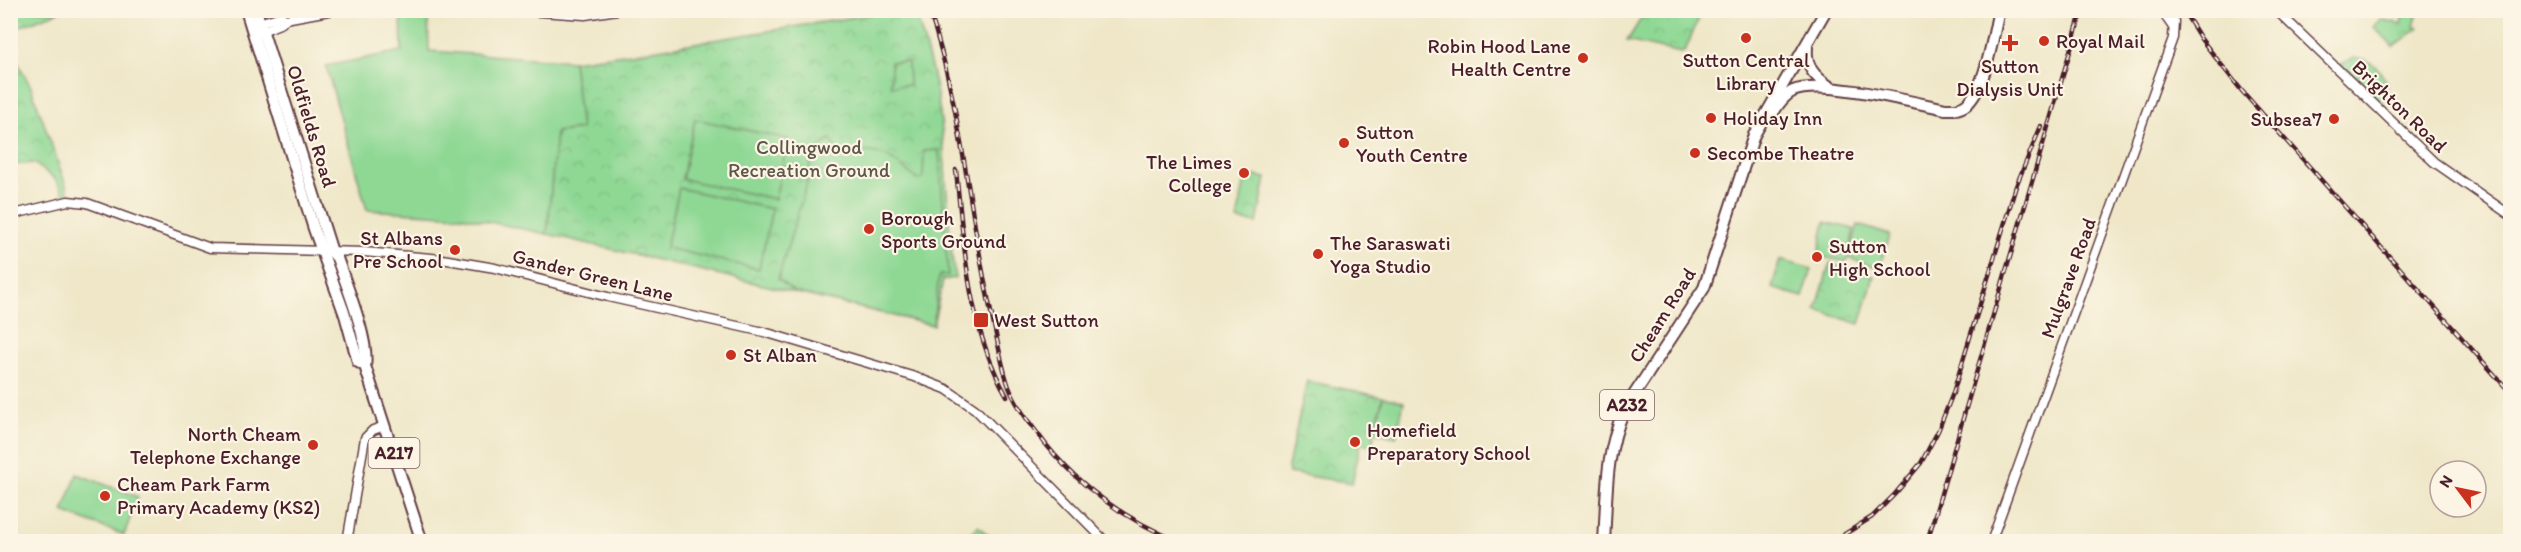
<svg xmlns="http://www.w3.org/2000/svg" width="2521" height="552" font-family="Itim,sans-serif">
<defs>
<pattern id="park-crowns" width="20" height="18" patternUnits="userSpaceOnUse" patternTransform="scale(1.5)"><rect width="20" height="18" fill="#8fd894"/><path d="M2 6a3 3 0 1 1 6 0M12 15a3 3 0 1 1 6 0" fill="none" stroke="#7db980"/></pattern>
</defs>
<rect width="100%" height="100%" fill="#fcf5e5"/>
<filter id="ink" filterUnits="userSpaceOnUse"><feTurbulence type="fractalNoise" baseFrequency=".0167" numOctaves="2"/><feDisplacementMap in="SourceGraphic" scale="12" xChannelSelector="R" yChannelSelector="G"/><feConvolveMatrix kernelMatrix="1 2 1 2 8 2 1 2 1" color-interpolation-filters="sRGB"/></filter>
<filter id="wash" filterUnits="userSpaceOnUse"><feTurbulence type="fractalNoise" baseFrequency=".008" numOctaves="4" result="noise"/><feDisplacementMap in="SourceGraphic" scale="24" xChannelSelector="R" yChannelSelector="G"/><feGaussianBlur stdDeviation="1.35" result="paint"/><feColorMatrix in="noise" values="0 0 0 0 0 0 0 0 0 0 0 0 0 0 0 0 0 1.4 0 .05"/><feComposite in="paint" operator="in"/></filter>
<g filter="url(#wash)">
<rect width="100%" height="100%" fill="#efe7c8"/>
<g fill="url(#park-crowns)" stroke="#6c7c60" stroke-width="1.5">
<polygon points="10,11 11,10 60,11 14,29 11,29"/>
<path d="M872,11H915C926,47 937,84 941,122C947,174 947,226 955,278L943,280L933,325L547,234L556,132L581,129L573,61L646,51L872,14Z"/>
<polygon points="1646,11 1646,10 1702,11 1685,51 1681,53 1627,41"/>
<polygon points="2404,11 2418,11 2414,27 2419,28 2393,47 2374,27 2381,19 2401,24"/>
<polygon points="11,50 31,87 69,194 65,196 56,180 34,163 11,165"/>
<path d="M2354,57C2376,59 2398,84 2380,104L2341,64Z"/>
<polygon points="1246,174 1266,178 1257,223 1237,220"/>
<polygon points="1830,263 1874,276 1860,324 1816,310"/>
<polygon points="1307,381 1383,397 1372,445 1361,443 1352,483 1289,473 1288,466"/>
</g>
<g fill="#8fd894" stroke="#6c7c60" stroke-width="1.5">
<polygon points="428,11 429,51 573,61 581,129 556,132 547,234 461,216 367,210 326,66 402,51 401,12"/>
<polygon points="891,62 908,62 909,85 891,86"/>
<polygon points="695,119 788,139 775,199 682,179"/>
<path d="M831,139L838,154C876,147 890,154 917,180L923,178L924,151L939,150L948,275H939L933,325L794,292L778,279L807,183L812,154Z"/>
<polygon points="679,188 772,209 759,269 666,248"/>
<polygon points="1825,222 1854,229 1850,251 1858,225 1890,235 1879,268 1848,258 1847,262 1818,256"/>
<polygon points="1780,260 1812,269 1803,297 1772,288"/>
<polygon points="1383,397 1404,402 1396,437 1375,432"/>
<polygon points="77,474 138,497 124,535 63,512"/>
<polygon points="978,526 995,541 964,541"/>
</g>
</g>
<g filter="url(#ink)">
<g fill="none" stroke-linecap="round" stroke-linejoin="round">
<defs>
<g id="secondary">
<polyline points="511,10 585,15 617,10"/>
<polyline points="2161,10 2172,26"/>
<polyline points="2276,10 2434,162 2510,215"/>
<polyline points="256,24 281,16 285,19 334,10"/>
<polyline points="257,33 282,23 285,19"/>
<polyline points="10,215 68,201 87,203 210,248 364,252 442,259 495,268 608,297 764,332 915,377 946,389 975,409 1106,542"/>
<polyline points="347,542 365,438 373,430 385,426"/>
<polyline points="1991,542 2173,38 2174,21 2169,10"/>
</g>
<g id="highway">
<polyline points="246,10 314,229 345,315 358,362 365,366"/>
<path d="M256,10L332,252L337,258C345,282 370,342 365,366L422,542"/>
<path d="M1807,46C1805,67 1814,76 1830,87"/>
<path d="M1774,111C1779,103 1785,95 1793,91C1821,79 1912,102 1945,109C1953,109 1960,110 1967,104C1986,87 1993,35 1999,10"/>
<path d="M1604,542C1607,494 1605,454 1624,410L1704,288L1754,135L1826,10"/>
</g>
</defs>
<use href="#secondary" stroke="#633d43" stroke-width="11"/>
<use href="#highway" stroke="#633d43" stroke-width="14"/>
<use href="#secondary" stroke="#fff" stroke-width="8"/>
<use href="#highway" stroke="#fff" stroke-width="10"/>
<defs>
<g id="rail">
<path d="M929,10C963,111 969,218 993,321C998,343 1002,367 1009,387C1015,403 1025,417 1035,430C1072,482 1121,518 1180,542"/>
<polyline points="2183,10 2201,39 2242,91 2510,392"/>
<path d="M956,170C964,247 968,328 1007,396"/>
<polyline points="1832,542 1872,517 1895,494 1921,463 1938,431 1953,393 2016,186 2041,126"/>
<polyline points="1927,542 2082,10"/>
</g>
</defs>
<use href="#rail" stroke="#4a1f2b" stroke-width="4.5"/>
<use href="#rail" stroke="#fcf5e5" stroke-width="2" stroke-dasharray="7" stroke-linecap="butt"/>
</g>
</g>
<g fill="#c8321e" stroke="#fcf5e5" stroke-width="2">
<circle cx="1746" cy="38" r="6"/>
<circle cx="2044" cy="41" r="6"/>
<path d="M2007 34h6v6h6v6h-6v6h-6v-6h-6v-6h6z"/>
<circle cx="1583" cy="58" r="6"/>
<circle cx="1711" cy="118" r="6"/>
<circle cx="2334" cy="119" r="6"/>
<circle cx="1344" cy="143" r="6"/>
<circle cx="1695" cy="153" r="6"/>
<circle cx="1244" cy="173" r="6"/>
<circle cx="869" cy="229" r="6"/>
<circle cx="455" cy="250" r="6"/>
<circle cx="1318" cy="254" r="6"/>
<circle cx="1817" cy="257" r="6"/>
<rect x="973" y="312" width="16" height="16" rx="3"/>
<circle cx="731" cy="355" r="6"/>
<circle cx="1355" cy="442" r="6"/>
<circle cx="313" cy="445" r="6"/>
<circle cx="105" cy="496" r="6"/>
</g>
<g text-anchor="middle" stroke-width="4.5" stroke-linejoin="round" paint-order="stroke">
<g fill="#fcf5e5" stroke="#7f5f63" stroke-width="1.5">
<rect x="1600" y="390" width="54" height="30" rx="4.5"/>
<rect x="368.5" y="438" width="51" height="30" rx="4.5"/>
</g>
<g font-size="18" font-weight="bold" fill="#4a1f2b">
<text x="1627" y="411">A232</text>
<text x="394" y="459">A217</text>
</g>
<g font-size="20" fill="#4a1f2b" stroke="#fcf5e5" text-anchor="start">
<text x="2056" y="48">Royal Mail</text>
<text x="1571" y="53" text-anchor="end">Robin Hood Lane<tspan x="1571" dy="23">Health Centre</tspan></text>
<text x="1746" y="67" text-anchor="middle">Sutton Central<tspan x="1746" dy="23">Library</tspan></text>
<text x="2010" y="73" text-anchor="middle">Sutton<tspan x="2010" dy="23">Dialysis Unit</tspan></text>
<text x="1723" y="125">Holiday Inn</text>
<text x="2322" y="126" text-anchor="end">Subsea7</text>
<text x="1356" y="139">Sutton<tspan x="1356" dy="23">Youth Centre</tspan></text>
<text x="1707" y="160">Secombe Theatre</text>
<text x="1232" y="169" text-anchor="end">The Limes<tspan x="1232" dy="23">College</tspan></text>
<text x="881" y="225">Borough<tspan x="881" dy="23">Sports Ground</tspan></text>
<text x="443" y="245" text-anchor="end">St Albans<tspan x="443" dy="23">Pre School</tspan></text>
<text x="1330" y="250">The Saraswati<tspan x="1330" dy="23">Yoga Studio</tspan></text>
<text x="1829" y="253">Sutton<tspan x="1829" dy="23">High School</tspan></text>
<text x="994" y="327">West Sutton</text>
<text x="743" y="362">St Alban</text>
<text x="1367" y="437">Homefield<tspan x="1367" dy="23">Preparatory School</tspan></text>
<text x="301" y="441" text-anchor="end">North Cheam<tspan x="301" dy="23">Telephone Exchange</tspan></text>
<text x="117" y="491">Cheam Park Farm<tspan x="117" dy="23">Primary Academy (KS2)</tspan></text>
</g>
<g font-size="20" fill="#4a1f2b" stroke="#fcf5e5">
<text transform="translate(2400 106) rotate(44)" y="7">Brighton Road</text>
<text transform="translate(312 126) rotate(73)" y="7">Oldfields Road</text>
<text transform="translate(593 275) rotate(14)" y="7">Gander Green Lane</text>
<text transform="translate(2068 278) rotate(-70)" y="7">Mulgrave Road</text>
<text transform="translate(1662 315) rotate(-58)" y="7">Cheam Road</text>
</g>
<g font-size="20" fill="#5f564a" stroke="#fcf5e5">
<text x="809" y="154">Collingwood<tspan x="809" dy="23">Recreation Ground</tspan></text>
</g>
</g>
<rect width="2521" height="552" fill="none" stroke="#fcf5e5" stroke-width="36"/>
<g transform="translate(2458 489) rotate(302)"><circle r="28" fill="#fcf5e5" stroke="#b59f9b" stroke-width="1.5"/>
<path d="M0-4.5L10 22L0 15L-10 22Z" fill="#c8321e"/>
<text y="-9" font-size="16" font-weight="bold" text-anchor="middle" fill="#4a1f2b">N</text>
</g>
</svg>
